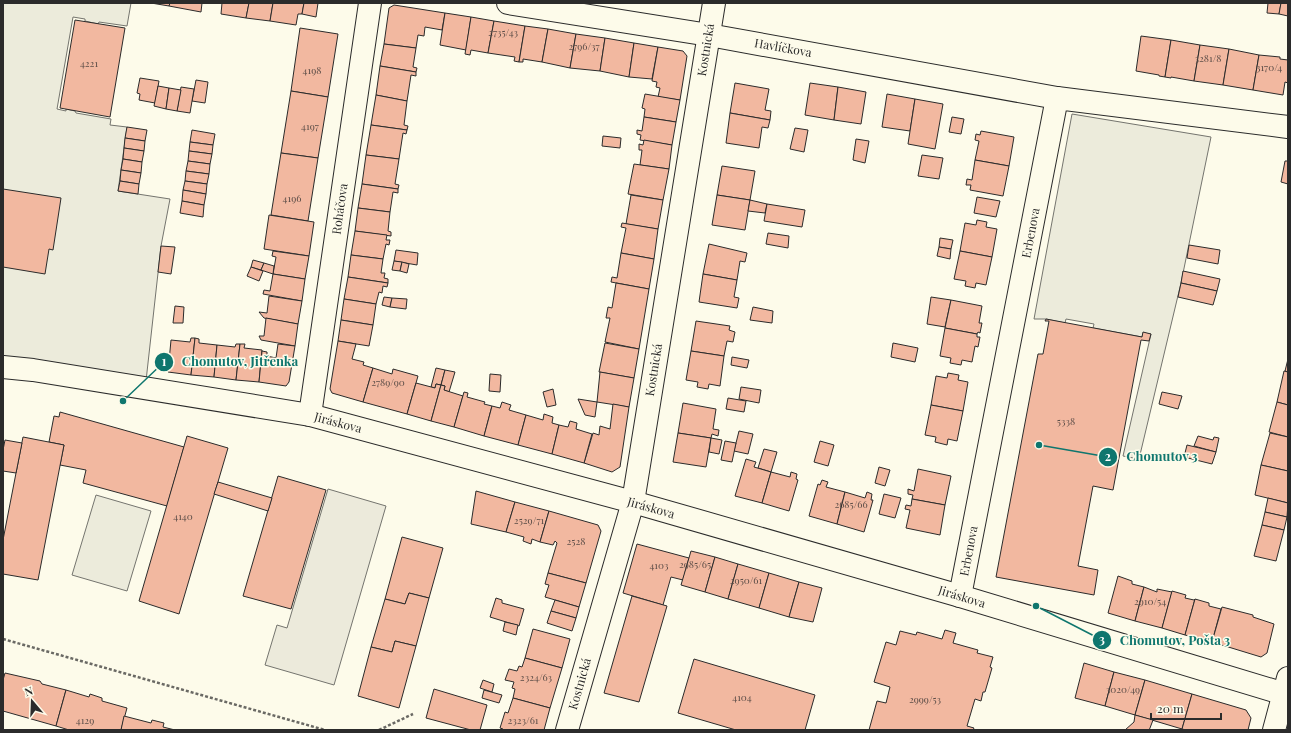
<svg xmlns="http://www.w3.org/2000/svg" width="1291" height="733" font-family="'Playfair Display',serif">
<rect width="100%" height="100%" fill="#fdfbea"/>
<g fill="#ecebdb" stroke="#74746e">
<polygon points="3,3 131,3 127,26 99,22 98,24 85,21 85,19 73,17 57,109 66,111 66,109 75,111 76,113 111,119 110,125 127,127 118,191 170,199 161,246 146,381 3,359"/>
<polygon points="1072,114 1211,137 1181,283 1139,459 1123,456 1151,334 1143,333 1142,337 1093,328 1094,324 1066,319 1065,323 1046,319 1034,319"/>
<polygon points="96,495 151,511 127,591 72,575"/>
</g>
<polygon fill="#eceadb" stroke="#74746e" points="328,489 386,506 334,685 265,665 277,625 287,628"/>
<g fill="#f2b8a0" stroke="#2b2b2b">
<polygon points="151,3 170,3 169,6"/>
<polygon points="170,3 202,3 201,12 169,6"/>
<polygon points="222,3 249,3 246,18 221,14"/>
<polygon points="249,3 273,3 270,21 246,18"/>
<polygon points="273,3 304,3 302,14 298,14 296,25 270,21"/>
<polygon points="304,3 318,3 316,17 302,14"/>
<polygon points="1268,3 1281,3 1279,14 1267,13"/>
<polygon points="1281,3 1288,3 1288,16 1279,14"/>
<polygon points="394,5 445,13 442,30 425,27 424,36 418,35 416,48 384,44 389,8"/>
<polygon points="445,13 471,17 466,50 440,45"/>
<polygon points="471,17 494,21 488,53 471,50 470,55 465,54"/>
<polygon points="75,20 125,28 110,117 60,108"/>
<polygon points="494,21 525,26 519,62 514,61 515,57 488,53"/>
<polygon points="525,26 548,29 542,62 523,59 523,62 519,62"/>
<polygon points="300,28 338,34 328,97 291,91"/>
<polygon points="548,29 576,34 570,68 542,62"/>
<polygon points="576,34 605,38 600,71 570,68"/>
<polygon points="1141,36 1171,40 1165,77 1159,76 1159,75 1136,71"/>
<polygon points="605,38 634,43 629,77 600,71"/>
<polygon points="1171,40 1200,45 1194,81 1171,77 1171,78 1165,77"/>
<polygon points="634,43 658,47 652,79 629,77"/>
<polygon points="384,44 416,48 413,67 417,68 416,72 380,66"/>
<polygon points="1200,45 1229,49 1223,85 1194,81"/>
<polygon points="658,47 683,51 687,56 680,100 658,97 660,88 656,87 657,82 652,81"/>
<polygon points="1229,49 1259,55 1253,90 1223,85"/>
<polygon points="1259,55 1280,57 1280,59 1288,60 1288,83 1285,82 1283,95 1253,90"/>
<polygon points="380,66 416,72 416,76 411,75 407,101 376,95"/>
<polygon points="140,78 159,81 155,103 139,100 140,94 137,93"/>
<polygon points="196,80 208,82 205,103 192,101"/>
<polygon points="735,83 769,89 765,110 771,111 770,120 730,113"/>
<polygon points="810,83 838,87 834,120 805,115"/>
<polygon points="158,86 169,88 166,109 154,106"/>
<polygon points="181,87 194,89 190,113 177,111"/>
<polygon points="838,87 866,92 861,124 834,120"/>
<polygon points="169,88 181,90 177,111 166,109"/>
<polygon points="291,91 328,97 318,158 281,153"/>
<polygon points="645,94 680,100 676,122 644,117 645,109 642,108"/>
<polygon points="887,94 915,99 910,131 882,127"/>
<polygon points="376,95 407,101 404,125 408,126 407,130 371,125"/>
<polygon points="915,99 943,104 935,149 908,144"/>
<polygon points="730,113 770,120 768,128 762,127 759,148 726,143"/>
<polygon points="644,117 676,122 672,145 640,140 641,135 637,134 637,130 642,131"/>
<polygon points="952,117 964,119 961,134 949,132"/>
<polygon points="371,125 407,130 406,134 403,133 399,159 366,155"/>
<polygon points="127,127 147,130 145,141 125,138"/>
<polygon points="795,128 808,130 804,152 790,149"/>
<polygon points="192,130 215,134 213,145 190,142"/>
<polygon points="981,131 1014,137 1009,166 975,160 979,141 975,140 976,134 980,135"/>
<polygon points="603,136 621,138 620,148 602,146"/>
<polygon points="125,138 145,141 144,151 124,148"/>
<polygon points="856,139 869,141 865,163 853,160"/>
<polygon points="644,140 672,145 669,169 640,165 642,150 639,150 639,144 643,145"/>
<polygon points="190,142 213,145 212,154 189,151"/>
<polygon points="124,148 144,151 142,162 123,159"/>
<polygon points="189,151 212,154 210,164 188,161"/>
<polygon points="281,153 318,158 308,221 271,215"/>
<polygon points="366,155 399,159 395,184 399,185 398,189 362,184"/>
<polygon points="922,155 943,158 939,179 918,176"/>
<polygon points="123,159 142,162 141,173 121,170"/>
<polygon points="975,160 1009,166 1003,196 970,190 971,185 966,185 967,179 972,180"/>
<polygon points="188,161 210,164 209,174 186,171"/>
<polygon points="1285,161 1288,161 1288,184 1281,182"/>
<polygon points="634,164 669,169 663,200 628,194"/>
<polygon points="722,166 755,171 750,200 717,195"/>
<polygon points="121,170 141,173 139,184 120,181"/>
<polygon points="186,171 209,174 207,184 185,181"/>
<polygon points="120,181 139,184 138,194 118,191"/>
<polygon points="185,181 207,184 206,194 183,190"/>
<polygon points="362,184 398,189 398,193 393,192 390,212 358,208"/>
<polygon points="3,189 61,198 53,250 49,249 45,274 3,267"/>
<polygon points="183,190 206,194 204,205 182,201"/>
<polygon points="631,195 663,200 658,229 626,224"/>
<polygon points="717,195 750,200 745,230 712,225"/>
<polygon points="977,197 1000,201 996,217 974,213"/>
<polygon points="750,200 767,204 765,213 748,211"/>
<polygon points="182,201 204,205 203,217 180,213"/>
<polygon points="767,204 805,210 802,227 764,221"/>
<polygon points="358,208 390,212 388,231 391,232 391,236 355,231"/>
<polygon points="269,215 314,222 309,256 264,249"/>
<polygon points="977,220 987,222 986,227 997,229 992,257 960,251 965,223 976,225"/>
<polygon points="622,223 658,229 654,259 621,253 626,228 621,227"/>
<polygon points="355,231 387,235 386,240 390,240 389,245 386,244 383,259 351,255"/>
<polygon points="768,233 789,236 788,248 766,244"/>
<polygon points="940,238 953,240 951,249 939,247"/>
<polygon points="709,244 747,253 745,262 740,261 737,280 703,274"/>
<polygon points="1189,245 1220,250 1218,264 1187,258"/>
<polygon points="161,246 175,247 171,274 158,272"/>
<polygon points="939,247 951,249 950,259 937,256"/>
<polygon points="396,250 418,253 417,265 394,261"/>
<polygon points="273,251 309,256 305,279 273,274 276,257 272,256"/>
<polygon points="960,251 992,257 986,285 976,283 975,288 965,286 966,281 954,279"/>
<polygon points="621,253 654,259 649,289 611,282 612,277 617,278"/>
<polygon points="351,255 383,259 381,273 385,273 384,278 388,279 388,283 348,277"/>
<polygon points="253,260 264,263 261,270 251,267"/>
<polygon points="394,261 402,262 400,271 392,270"/>
<polygon points="402,262 409,264 407,273 400,271"/>
<polygon points="264,263 274,266 273,274 261,270"/>
<polygon points="251,267 263,271 259,281 247,276"/>
<polygon points="1183,271 1220,279 1217,291 1181,283"/>
<polygon points="273,274 305,279 302,301 263,294 264,290 270,291"/>
<polygon points="703,274 737,280 734,297 739,298 737,308 699,302"/>
<polygon points="348,277 388,283 387,287 383,286 382,293 379,292 376,304 344,299"/>
<polygon points="616,283 649,289 639,349 605,342 610,318 606,318 608,307 612,308"/>
<polygon points="1181,283 1217,291 1213,305 1178,297"/>
<polygon points="269,296 302,301 298,324 264,318 259,312 267,313"/>
<polygon points="384,297 392,298 390,307 382,305"/>
<polygon points="931,297 951,300 945,327 927,324"/>
<polygon points="392,298 407,299 406,309 390,307"/>
<polygon points="344,299 376,304 373,325 341,320"/>
<polygon points="951,300 982,306 979,323 982,323 980,333 978,332 977,334 945,328"/>
<polygon points="175,306 184,307 183,323 173,323"/>
<polygon points="753,307 773,311 772,323 750,320"/>
<polygon points="266,318 298,324 295,346 261,340 259,336 264,336"/>
<polygon points="1046,319 1142,337 1143,332 1151,334 1149,341 1141,340 1113,490 1093,486 1078,566 1098,570 1094,595 996,577 1038,354 1043,354 1049,321 1045,321"/>
<polygon points="341,320 373,325 369,346 338,341"/>
<polygon points="696,321 730,326 729,330 735,332 733,342 727,341 724,356 691,351"/>
<polygon points="945,328 977,334 977,337 980,337 978,347 975,346 972,362 962,360 961,365 950,363 951,358 940,356"/>
<polygon points="191,338 195,338 191,375 168,372 171,340 190,342"/>
<polygon points="195,338 199,339 199,343 217,345 214,377 191,375"/>
<polygon points="338,341 356,344 352,359 364,362 363,365 373,368 363,402 332,393 330,389"/>
<polygon points="605,343 639,349 634,378 599,372"/>
<polygon points="893,343 918,348 915,362 891,357"/>
<polygon points="236,344 240,344 236,380 214,377 217,345 235,347"/>
<polygon points="240,344 245,344 244,348 262,350 259,382 236,380"/>
<polygon points="278,344 295,346 289,382 286,386 259,382 262,351 267,352 267,356 276,358"/>
<polygon points="691,351 724,356 720,386 709,384 708,389 697,387 698,382 686,380"/>
<polygon points="732,357 749,360 747,368 731,365"/>
<polygon points="1288,359 1288,372 1285,371"/>
<polygon points="373,368 392,374 393,369 418,376 407,414 363,402"/>
<polygon points="436,368 445,370 441,385 436,384 435,388 431,387"/>
<polygon points="445,370 455,372 449,392 444,390 445,386 441,385"/>
<polygon points="1284,371 1288,372 1288,405 1277,402"/>
<polygon points="600,372 634,378 629,407 597,402"/>
<polygon points="948,373 959,375 958,380 968,382 963,411 931,405 936,376 947,378"/>
<polygon points="490,374 501,375 500,392 489,391"/>
<polygon points="416,383 435,388 436,384 441,385 431,421 407,414"/>
<polygon points="441,385 445,386 444,390 463,396 454,427 431,421"/>
<polygon points="741,387 761,390 759,403 739,399"/>
<polygon points="553,389 556,405 547,407 543,392"/>
<polygon points="464,392 468,393 467,397 485,402 484,404 492,406 484,436 454,427"/>
<polygon points="1162,392 1182,396 1178,409 1159,404"/>
<polygon points="728,398 746,401 744,412 726,409"/>
<polygon points="578,399 597,402 595,417 585,415"/>
<polygon points="502,402 511,405 509,410 526,415 518,445 484,436 492,406 500,408"/>
<polygon points="1277,402 1288,405 1288,437 1269,432"/>
<polygon points="683,403 716,409 713,429 719,430 718,436 712,434 711,438 678,433"/>
<polygon points="613,404 629,407 620,467 612,472 584,463 593,433 599,435 600,426 610,429"/>
<polygon points="931,405 963,411 957,441 948,439 947,445 935,442 936,437 925,435"/>
<polygon points="60,412 184,447 167,506 83,483 86,470 60,465 64,445 49,442 54,416 59,417"/>
<polygon points="544,414 553,417 552,423 559,425 552,454 518,445 526,415 543,420"/>
<polygon points="570,421 577,423 576,429 592,434 584,463 552,454 559,425 568,427"/>
<polygon points="739,431 753,434 748,454 734,451"/>
<polygon points="678,433 711,438 706,467 673,462"/>
<polygon points="1270,433 1288,437 1288,471 1261,465"/>
<polygon points="187,436 228,448 179,614 139,601"/>
<polygon points="1198,436 1213,440 1214,437 1219,438 1216,452 1194,446"/>
<polygon points="23,437 64,445 38,580 3,574 3,540"/>
<polygon points="711,438 722,440 719,454 709,452"/>
<polygon points="5,440 22,443 16,473 3,471 3,450"/>
<polygon points="725,441 736,443 732,462 721,460"/>
<polygon points="820,441 834,445 828,466 814,462"/>
<polygon points="1187,445 1216,452 1212,464 1184,457"/>
<polygon points="764,449 777,452 771,472 758,468"/>
<polygon points="746,459 756,462 754,467 771,472 762,503 735,496"/>
<polygon points="1261,465 1288,471 1288,503 1255,495"/>
<polygon points="879,467 890,470 885,486 875,483"/>
<polygon points="918,469 951,476 945,505 912,499 913,495 908,494 908,489 914,491"/>
<polygon points="771,472 790,477 791,472 797,474 796,479 798,480 789,511 762,503"/>
<polygon points="278,476 326,490 291,609 243,596"/>
<polygon points="822,480 828,482 826,487 845,492 837,524 809,516 818,484 820,485"/>
<polygon points="218,482 272,498 268,511 214,494"/>
<polygon points="476,491 515,502 506,532 471,524"/>
<polygon points="845,492 865,498 867,492 872,494 871,500 873,500 864,532 837,524"/>
<polygon points="884,494 901,498 895,518 879,514"/>
<polygon points="1268,498 1288,503 1287,517 1265,512"/>
<polygon points="912,499 945,505 940,535 906,528 910,510 905,509 906,505 911,506"/>
<polygon points="515,502 549,511 540,542 532,539 531,544 523,541 524,537 506,532"/>
<polygon points="549,511 598,525 601,531 586,583 548,573 557,543 555,541 553,545 540,542"/>
<polygon points="1265,512 1287,517 1284,530 1262,525"/>
<polygon points="1262,525 1284,530 1276,561 1254,556"/>
<polygon points="402,537 443,548 429,598 409,593 405,604 385,599"/>
<polygon points="637,544 689,558 683,580 671,577 663,605 623,593"/>
<polygon points="691,551 715,557 705,592 681,585"/>
<polygon points="715,557 738,564 728,599 705,592"/>
<polygon points="738,564 769,573 759,608 728,599"/>
<polygon points="548,573 586,583 579,607 545,597 549,585 545,584"/>
<polygon points="769,573 799,582 789,617 759,608"/>
<polygon points="1118,576 1132,581 1132,584 1144,587 1135,621 1108,613"/>
<polygon points="799,582 822,588 813,622 789,617"/>
<polygon points="1144,587 1157,592 1157,589 1172,592 1162,628 1135,621"/>
<polygon points="1172,591 1186,595 1185,598 1194,600 1195,599 1185,635 1162,628"/>
<polygon points="409,593 429,598 416,646 395,641 392,652 371,647 385,599 405,604"/>
<polygon points="632,596 667,606 639,702 604,693"/>
<polygon points="496,598 502,600 502,603 524,609 519,626 490,617"/>
<polygon points="1195,599 1209,603 1209,606 1221,609 1212,642 1185,635"/>
<polygon points="555,600 579,607 576,618 551,611"/>
<polygon points="1222,607 1253,615 1253,617 1274,624 1267,653 1261,657 1212,642"/>
<polygon points="551,611 576,618 572,631 547,623"/>
<polygon points="505,622 518,625 516,635 503,631"/>
<polygon points="533,629 570,639 562,668 525,658"/>
<polygon points="945,630 956,633 953,643 978,650 977,653 993,657 990,667 992,668 985,692 983,692 981,701 975,699 967,726 974,728 973,730 869,730 877,701 886,703 890,687 874,682 886,642 896,645 900,631 916,635 917,632 942,639"/>
<polygon points="395,641 416,646 399,708 358,696 371,647 392,652"/>
<polygon points="525,658 562,668 550,708 513,698 515,689 512,688 514,682 505,680 509,669 517,671 519,666 522,667"/>
<polygon points="694,659 815,695 805,730 736,730 678,713"/>
<polygon points="1084,663 1114,672 1105,706 1075,698"/>
<polygon points="1114,672 1145,680 1135,715 1105,706"/>
<polygon points="5,673 40,681 42,684 66,690 56,726 3,711 3,680"/>
<polygon points="483,680 494,684 492,692 480,688"/>
<polygon points="1145,680 1192,694 1182,729 1135,715"/>
<polygon points="434,689 487,705 480,730 471,730 426,718"/>
<polygon points="66,690 89,697 90,694 102,698 102,701 127,708 121,730 69,730 56,726"/>
<polygon points="484,690 502,695 499,703 482,698"/>
<polygon points="1192,694 1246,710 1251,718 1248,730 1186,730 1182,729"/>
<polygon points="513,698 550,708 544,730 503,730 503,729 500,728 505,712 508,713"/>
<polygon points="1135,715 1153,720 1150,728 1149,730 1125,730 1134,722"/>
<polygon points="124,716 151,723 152,720 164,723 163,727 175,730 121,730"/>
</g>
<g fill="none" stroke-linecap="round" stroke-linejoin="round">
<defs>
<g id="minor">
<polyline points="508,3 709,35 1057,98"/>
<polyline points="3,367 33,370 310,415 633,502 960,596 1288,695"/>
<polyline points="310,415 370,3"/>
<polyline points="960,596 1057,98 1288,127"/>
<polyline points="567,730 633,502 714,3"/>
<polyline points="1274,730 1288,678"/>
</g>
</defs>
<use href="#minor" stroke="#2b2b2b" stroke-width="24"/>
<g stroke="#6a6964" stroke-width="2.5" stroke-dasharray="3 2" stroke-linecap="butt">
<polyline points="3,639 325,730"/>
<polyline points="379,730 413,714"/>
</g>
<use href="#minor" stroke="#fdfbea" stroke-width="22"/>
</g>
<g text-anchor="middle" stroke-width="3" stroke-linejoin="round" paint-order="stroke">
<g font-size="10" fill="#5d4e48">
<text x="503" y="36">2735/43</text>
<text x="584" y="50">2796/37</text>
<text x="1208" y="62">3281/8</text>
<text x="89" y="67">4221</text>
<text x="1269" y="71">3170/4</text>
<text x="312" y="74">4198</text>
<text x="310" y="130">4197</text>
<text x="292" y="202">4196</text>
<text x="388" y="386">2789/90</text>
<text x="1066" y="425">5338</text>
<text x="851" y="508">2685/66</text>
<text x="183" y="520">4140</text>
<text x="529" y="524">2529/71</text>
<text x="576" y="545">2528</text>
<text x="695" y="568">2985/65</text>
<text x="659" y="569">4103</text>
<text x="746" y="584">2950/61</text>
<text x="1150" y="605">2910/54</text>
<text x="536" y="681">2324/63</text>
<text x="1123" y="693">3020/49</text>
<text x="742" y="701">4104</text>
<text x="925" y="703">2999/53</text>
<text x="85" y="724">4129</text>
<text x="523" y="724">2323/61</text>
</g>
<g font-size="12" fill="#2b2b2b" stroke="#fdfbea">
<text transform="translate(783 48) rotate(10)" y="4">Havlíčkova</text>
<text transform="translate(706 50) rotate(-81)" y="4">Kostnická</text>
<text transform="translate(340 209) rotate(-82)" y="4">Roháčova</text>
<text transform="translate(1031 233) rotate(-79)" y="4">Erbenova</text>
<text transform="translate(654 370) rotate(-81)" y="4">Kostnická</text>
<text transform="translate(338 423) rotate(15)" y="4">Jiráskova</text>
<text transform="translate(651 508) rotate(16)" y="4">Jiráskova</text>
<text transform="translate(969 551) rotate(-79)" y="4">Erbenova</text>
<text transform="translate(962 597) rotate(17)" y="4">Jiráskova</text>
<text transform="translate(580 684) rotate(-74)" y="4">Kostnická</text>
</g>
</g>
<path fill="none" stroke="#0f766e" stroke-width="1.5" d="M123 401L164 362M1039 445L1108 457M1036 606L1102 640"/>
<g fill="#0f766e" stroke="#fdfbea" stroke-width="1.5">
<circle cx="123" cy="401" r="4"/>
<circle cx="1039" cy="445" r="4"/>
<circle cx="1036" cy="606" r="4"/>
<circle cx="164" cy="362" r="10"/>
<circle cx="1108" cy="457" r="10"/>
<circle cx="1102" cy="640" r="10"/>
</g>
<g font-size="12" text-anchor="middle" font-weight="bold" fill="#fff">
<text x="164" y="366">1</text>
<text x="1108" y="461">2</text>
<text x="1102" y="644">3</text>
</g>
<g font-size="13" text-anchor="middle" font-weight="bold" fill="#0f766e" stroke="#fdfbea" stroke-width="3" stroke-linejoin="round" paint-order="stroke">
<text x="240" y="366">Chomutov, Jitřenka</text>
<text x="1162" y="461">Chomutov 3</text>
<text x="1175" y="645">Chomutov, Pošta 3</text>
</g>
<rect width="1291" height="733" fill="none" stroke="#2b2b2b" stroke-width="8"/>
<g transform="translate(32 701) rotate(341)" stroke="#fdfbea" stroke-width="3" paint-order="stroke">
<path d="M0-3L7 15L0 10L-7 15Z" fill="#2b2b2b"/>
<text y="-6" font-size="11" font-weight="bold" text-anchor="middle" fill="#2b2b2b">N</text>
</g>
<path d="M1151 713v6h70v-6" fill="none" stroke="#2b2b2b" stroke-width="2"/>
<text x="1157" y="713" font-size="12" fill="#2b2b2b" stroke="#fdfbea" stroke-width="3" paint-order="stroke">20 m</text>
</svg>
